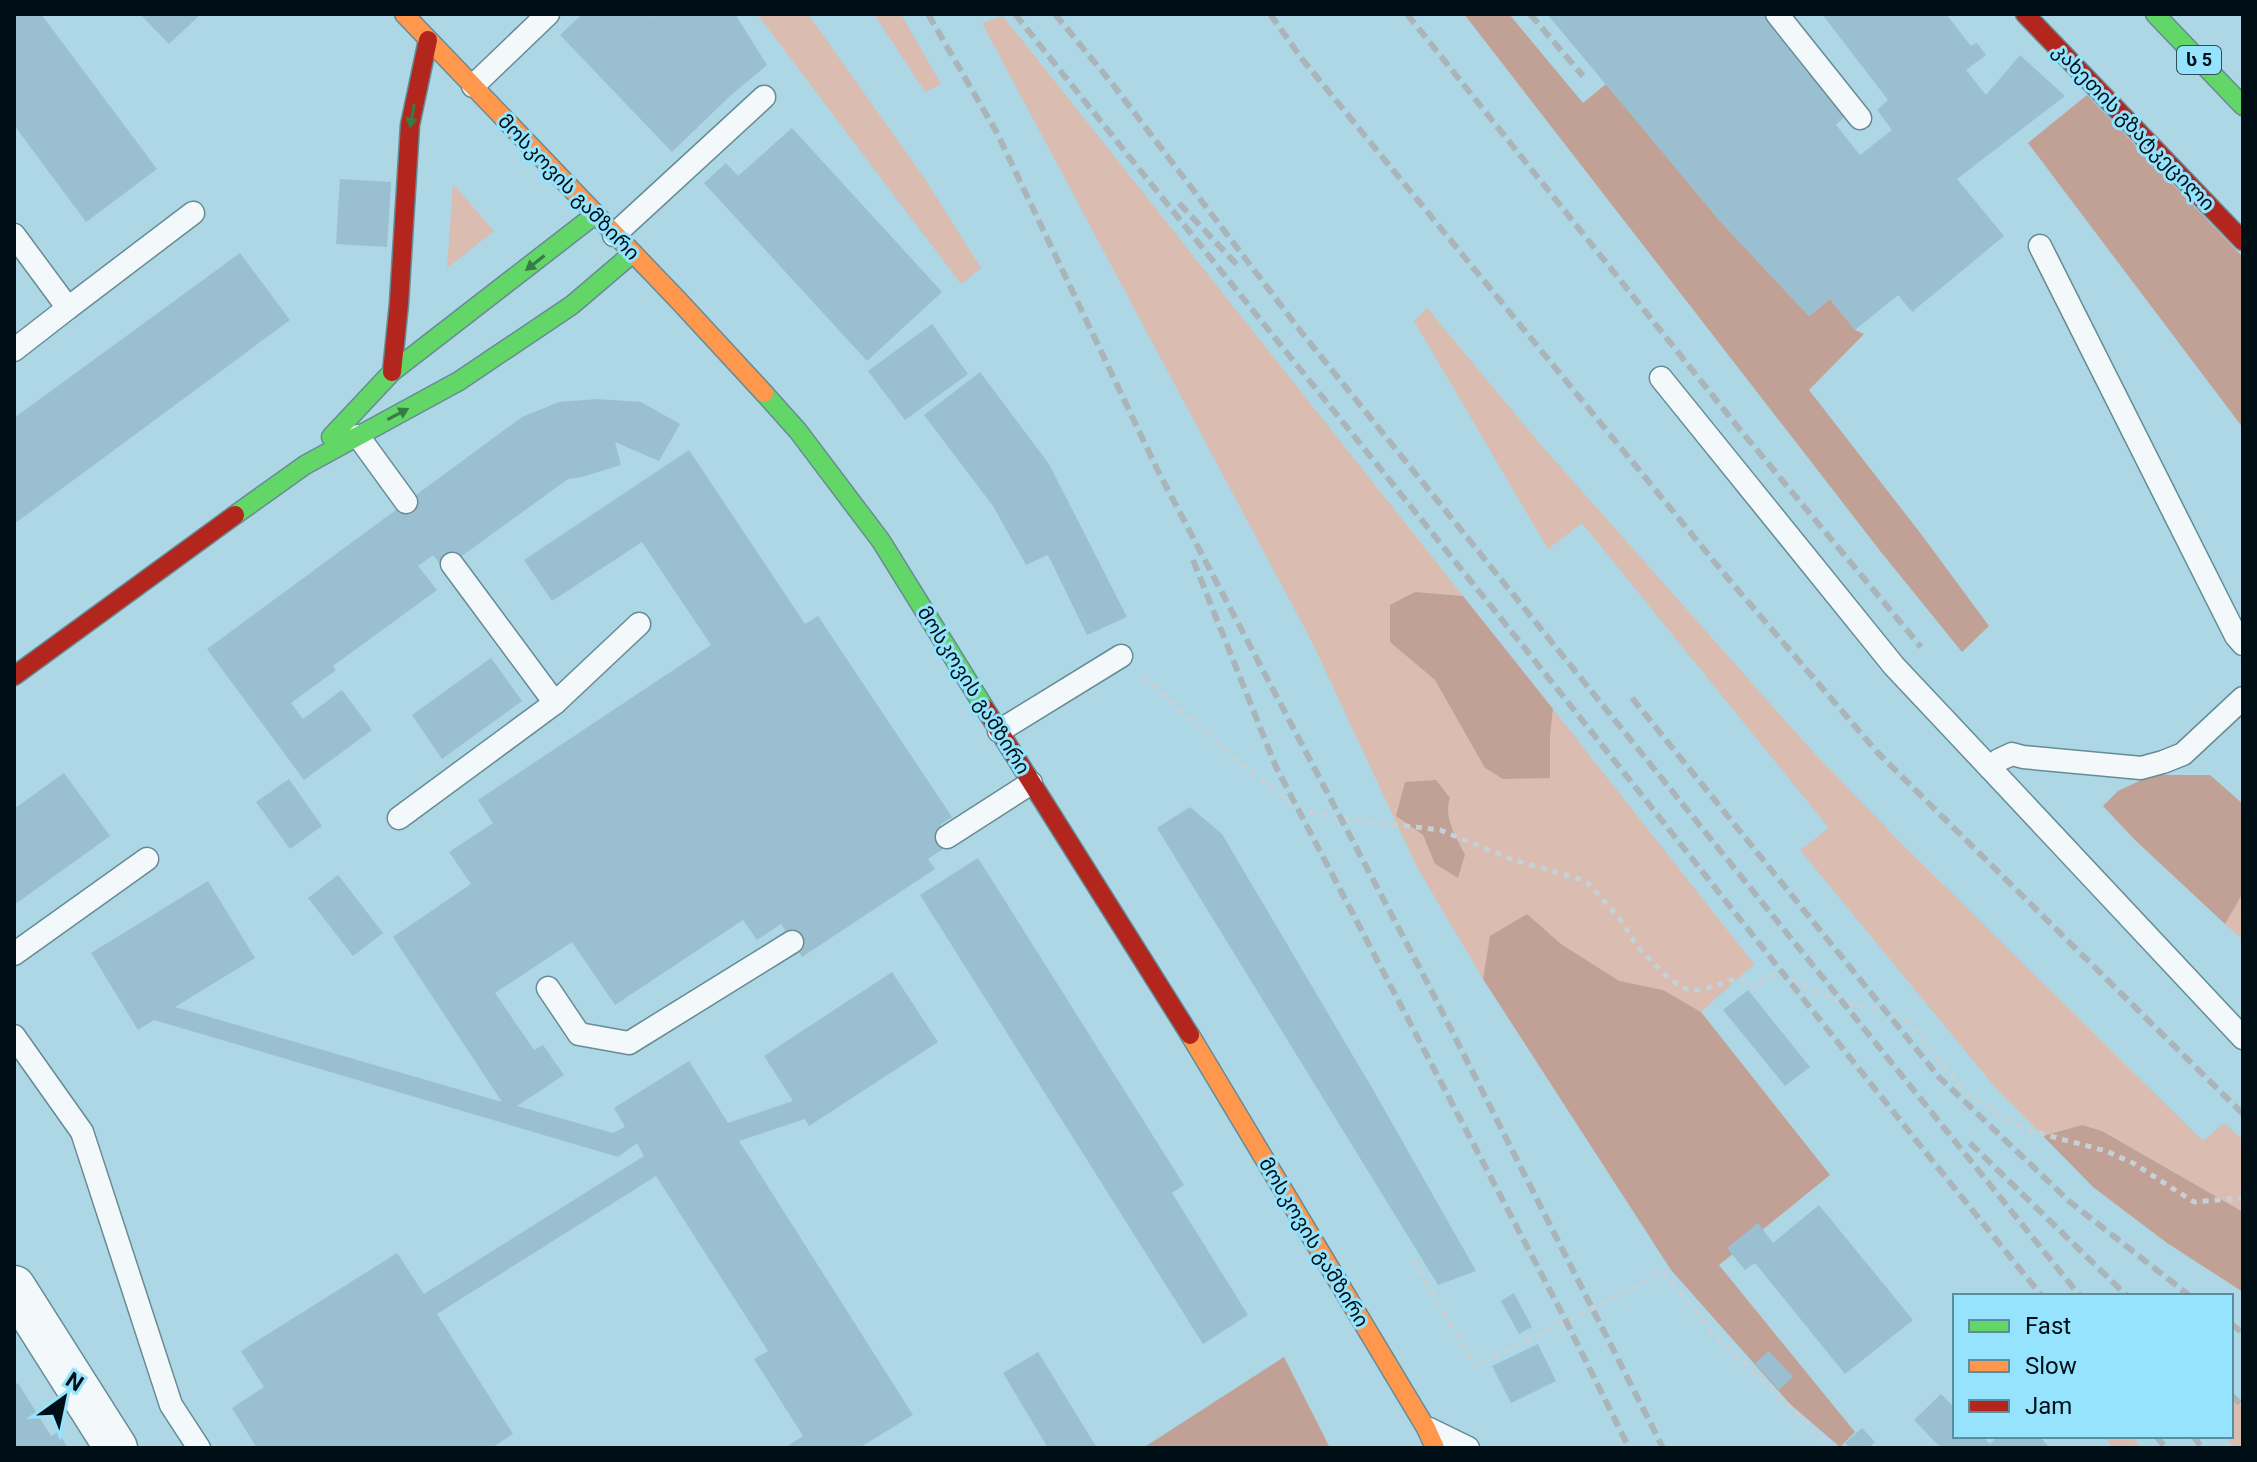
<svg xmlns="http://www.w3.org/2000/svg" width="2257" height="1462" font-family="Roboto,'Noto Sans Georgian',sans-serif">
<rect width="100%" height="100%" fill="#add7e5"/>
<g fill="#dabcb0" fill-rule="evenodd">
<polygon points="757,14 808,14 925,179 981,268 961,284"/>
<polygon points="874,14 901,14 941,84 925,92"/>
<path d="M1003,16L1463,596L1415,592L1390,641L1435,680L1459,719L1550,736L1553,709L1754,964L1701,1012L1663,990L1619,982L1561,944L1527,914L1490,936L1483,979L1417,867L1312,642L982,23ZM1405,782L1447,807L1451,825L1465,855L1458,878L1435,864L1423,835L1397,816Z"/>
<polygon points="453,184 494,231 447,268"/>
<polygon points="1427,308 1541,445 1814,753 1900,842 2203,1141 2224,1123 2243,1140 2243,1212 2102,1131 2082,1125 2043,1136 1995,1087 1800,850 1829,828 1582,523 1548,549 1414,321"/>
<polygon points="2243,893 2243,940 2225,924"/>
<polygon points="2231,1396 2243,1407 2243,1448 2235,1448 2225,1436 2231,1436"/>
<polygon points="2104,1436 2132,1436 2141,1448 2113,1448"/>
</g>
<g fill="#c1a195">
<polygon points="1464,14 1509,14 1583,103 1606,84 1720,221 1809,316 1830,299 1855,330 1864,334 1809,390 1921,534 1989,626 1962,652 1881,552"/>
<polygon points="2087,95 2243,257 2243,428 2028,143"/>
<polygon points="1415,592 1463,596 1553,709 1550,736 1550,778 1503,779 1485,768 1435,680 1390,642 1390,605"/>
<polygon points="2152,775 2210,775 2243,804 2243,893 2225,924 2135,840 2103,806 2118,791"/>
<path d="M1436,780L1450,798C1443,817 1457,838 1465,855L1458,878L1435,864L1423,835L1396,816L1405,782Z"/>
<polygon points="1527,914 1561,944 1619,981 1663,990 1701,1012 1830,1175 1719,1265 1855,1432 1840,1447 1790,1404 1671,1270 1483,979 1490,936"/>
<polygon points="2082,1125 2102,1131 2243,1212 2243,1292 2167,1243 2093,1187 2043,1136"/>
<polygon points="1284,1357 1330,1448 1143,1448"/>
</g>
<g fill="#9abfd1">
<polygon points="14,14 41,14 157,169 86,222 14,125"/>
<polygon points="140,14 201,14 169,44"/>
<polygon points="582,14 650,14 654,17 657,14 735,14 767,65 730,96 672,152 560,35"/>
<polygon points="1547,14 1763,14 1847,114 1836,125 1860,155 1892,130 1877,110 1888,100 1822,14 1946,14 1971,46 1977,43 1986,55 1966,70 1986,95 2020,55 2065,96 1957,179 2004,236 1912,312 1898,295 1855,330 1830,299 1809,316 1720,221"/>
<polygon points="792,128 942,292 867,361 704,183 726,163 738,176"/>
<polygon points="340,179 391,182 387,247 336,244"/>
<polygon points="240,253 290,320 14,524 14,418"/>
<polygon points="932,324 968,374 905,420 868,371"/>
<polygon points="980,372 1049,464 1127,617 1087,635 1048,555 1026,565 993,506 924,415"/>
<polygon points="597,399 641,402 680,424 659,461 615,442 621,465 582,477 568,479 444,569 433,555 418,566 437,590 333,666 336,670 291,703 303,719 342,690 372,730 304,780 207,649 522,417 559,402"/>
<polygon points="689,450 805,624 818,616 952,817 940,825 952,843 928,859 935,869 802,957 781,924 757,940 743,920 615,1005 572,942 495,993 534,1050 543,1045 564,1075 517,1106 613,1133 625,1127 614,1108 689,1061 728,1123 793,1101 764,1056 892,972 938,1042 809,1126 805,1119 739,1141 913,1415 859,1448 784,1448 803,1436 754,1359 768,1351 656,1176 437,1314 513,1434 491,1448 257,1448 232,1408 264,1387 241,1351 397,1253 424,1294 644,1156 637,1143 618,1157 154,1020 138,1030 91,953 208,881 255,958 175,1007 502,1102 393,937 471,884 449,852 493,823 478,800 711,645 642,542 552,601 524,560"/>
<polygon points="491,658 522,701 442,759 412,715"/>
<polygon points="64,773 110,836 14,905 14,809"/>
<polygon points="289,779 322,826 290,849 256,802"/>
<polygon points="1190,807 1222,834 1375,1093 1476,1271 1438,1285 1157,828"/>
<polygon points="978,858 1184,1185 1172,1193 1248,1315 1203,1344 920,895"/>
<polygon points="338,875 383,933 353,956 308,898"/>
<polygon points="1748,990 1810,1067 1785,1086 1723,1010"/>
<polygon points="1819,1205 1913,1320 1845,1374 1755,1263 1745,1270 1727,1248 1758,1223 1773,1243"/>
<polygon points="1514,1293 1532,1327 1519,1334 1501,1301"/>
<polygon points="1538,1344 1556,1381 1511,1403 1492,1366"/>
<polygon points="1769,1351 1793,1377 1779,1390 1755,1363"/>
<polygon points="1038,1352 1097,1448 1048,1448 1003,1373"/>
<polygon points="18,1383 51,1436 58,1432 68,1448 14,1448 14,1385"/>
<polygon points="1941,1394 1955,1408 1955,1436 1982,1436 1990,1444 1998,1436 2039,1436 2050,1448 1941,1448 1914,1420"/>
<polygon points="1862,1428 1875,1442 1869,1448 1850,1448 1845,1443"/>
</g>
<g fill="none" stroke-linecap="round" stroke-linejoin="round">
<defs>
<g id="lane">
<polyline points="1777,14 1860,118"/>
<polyline points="473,86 548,14"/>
<polyline points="14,235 68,308 193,213"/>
<polyline points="614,235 764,97"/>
<polyline points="2040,246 2236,636 2243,644"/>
<polyline points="14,350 68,308"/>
<polyline points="1661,378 1894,666 1990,768"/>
<polyline points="358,436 406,502"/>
<polyline points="452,564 555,703"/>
<polyline points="2243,698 2183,754 2163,762 2141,768 2023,757 2012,754 1999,760 1990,768 2243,1038"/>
<polyline points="999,731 1121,656"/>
<polyline points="399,818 555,703 639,624"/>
<polyline points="947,837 1031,783"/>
<polyline points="14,954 147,859"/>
<polyline points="548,988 579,1034 629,1043 792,942"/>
<polyline points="14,1036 82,1132 171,1405 199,1448"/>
<polyline points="1429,1429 1468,1448"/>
</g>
<polyline id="street" points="14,1287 116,1448"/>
<g id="fast">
<polyline points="2155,14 2243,106"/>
<polyline points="764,393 798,431 881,541 984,707"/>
<polyline points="331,437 392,372 596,214"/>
<polyline points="235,515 305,465 459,381 572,305 633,253"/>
</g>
<g id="slow">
<polyline points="404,14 679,301 764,393"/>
<polyline points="1190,1035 1426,1428 1435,1448"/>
</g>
<g id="jam">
<polyline points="2025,14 2243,241"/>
<polyline points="392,372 399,303 410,125 428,40"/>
<polyline points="14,676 235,515"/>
<polyline points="984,707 1190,1035"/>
</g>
</defs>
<use href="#lane" stroke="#668b96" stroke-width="25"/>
<use href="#street" stroke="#668b96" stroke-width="45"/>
<use href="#fast" stroke="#668b96" stroke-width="21"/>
<use href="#slow" stroke="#668b96" stroke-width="21"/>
<use href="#jam" stroke="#668b96" stroke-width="21"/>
<g stroke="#c5d1d6" stroke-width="5" stroke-dasharray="6 6" stroke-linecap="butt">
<polyline points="1143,676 1236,760 1299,810 1340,818 1440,830 1511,859 1586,881 1620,919 1637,946 1668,978 1686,989 1702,990 1738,978 1756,987 1765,977 1778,974 1845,1004 1883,1009 1908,1022 1969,1096 2024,1129 2106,1151 2133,1163 2194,1202 2243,1198"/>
<polyline points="2242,915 2243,916"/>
<polyline points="1413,1260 1475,1366 1642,1284 1662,1270 1710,1330 1832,1448"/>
</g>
<use href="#lane" stroke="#f3f9fb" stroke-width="22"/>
<use href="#street" stroke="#f3f9fb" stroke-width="42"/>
<use href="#fast" stroke="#63d668" stroke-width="18"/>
<use href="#slow" stroke="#ff974d" stroke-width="18"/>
<use href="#jam" stroke="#b3261e" stroke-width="18"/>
<g stroke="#abb5b9" stroke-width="6" stroke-dasharray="12 6" stroke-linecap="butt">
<polyline points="928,14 997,133 1158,471 1428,984 1663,1448"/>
<path d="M1015,14C1185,227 1356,438 1527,651C1699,866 1868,1083 2042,1296"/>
<polyline points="1055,14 1114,86 1302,333 2080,1296"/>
<polyline points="1270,14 1302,59 1726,576 1878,753 2243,1114"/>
<polyline points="1407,14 1737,426 1921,647"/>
<polyline points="1530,14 1583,76"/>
<polyline points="1179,203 1239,267"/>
<polyline points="1193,560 1276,767 1566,1321 1629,1448"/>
<polyline points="1632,698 1939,1077 2070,1202 2190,1296"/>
<polyline points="1970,1143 2127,1296"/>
<polyline points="2231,1324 2243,1333"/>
<polyline points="2231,1395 2243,1406"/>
<polyline points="2156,1436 2166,1448"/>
<polyline points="2193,1436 2202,1448"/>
</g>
</g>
<defs><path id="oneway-solid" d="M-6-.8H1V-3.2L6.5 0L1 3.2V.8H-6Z" transform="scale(2)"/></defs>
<g fill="#367c43">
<use href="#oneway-solid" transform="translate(412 116) rotate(101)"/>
<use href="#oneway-solid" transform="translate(535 263) rotate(142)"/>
<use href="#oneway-solid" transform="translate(398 414) rotate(-28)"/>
</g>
<g text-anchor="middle" stroke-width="6" stroke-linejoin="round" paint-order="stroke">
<rect fill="#95e3fd" stroke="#2d4f5b" stroke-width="2" x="2177" y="46" width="44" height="28" rx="6"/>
<g font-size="18" font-weight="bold" fill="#000f15">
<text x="2199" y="66">ს 5</text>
</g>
<g font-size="20" fill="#000f15" stroke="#95e3fd">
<text transform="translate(2134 127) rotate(46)" y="7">კახეთის გზატკეცილი</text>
<text transform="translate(569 187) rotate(46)" y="7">მოსკოვის გამზირი</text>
<text transform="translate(974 690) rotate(58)" y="7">მოსკოვის გამზირი</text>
<text transform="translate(1314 1242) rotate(59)" y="7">მოსკოვის გამზირი</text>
</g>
</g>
<rect width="2257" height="1462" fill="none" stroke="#000f15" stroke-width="32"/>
<rect x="1953" y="1294" width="280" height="144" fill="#95e3fd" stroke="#598ea0" stroke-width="2"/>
<rect x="1969" y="1320" width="40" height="12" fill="#63d668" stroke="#598ea0" stroke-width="2"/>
<text x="2025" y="1334" font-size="24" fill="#000f15">Fast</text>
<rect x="1969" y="1360" width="40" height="12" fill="#ff974d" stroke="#598ea0" stroke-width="2"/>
<text x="2025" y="1374" font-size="24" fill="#000f15">Slow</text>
<rect x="1969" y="1400" width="40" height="12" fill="#b3261e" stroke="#598ea0" stroke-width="2"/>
<text x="2025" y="1414" font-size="24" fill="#000f15">Jam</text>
<g transform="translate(64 1398) rotate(33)" stroke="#95e3fd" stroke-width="6" paint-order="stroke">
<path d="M0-6L14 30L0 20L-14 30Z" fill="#000f15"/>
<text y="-12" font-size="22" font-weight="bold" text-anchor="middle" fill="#000f15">N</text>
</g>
</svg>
